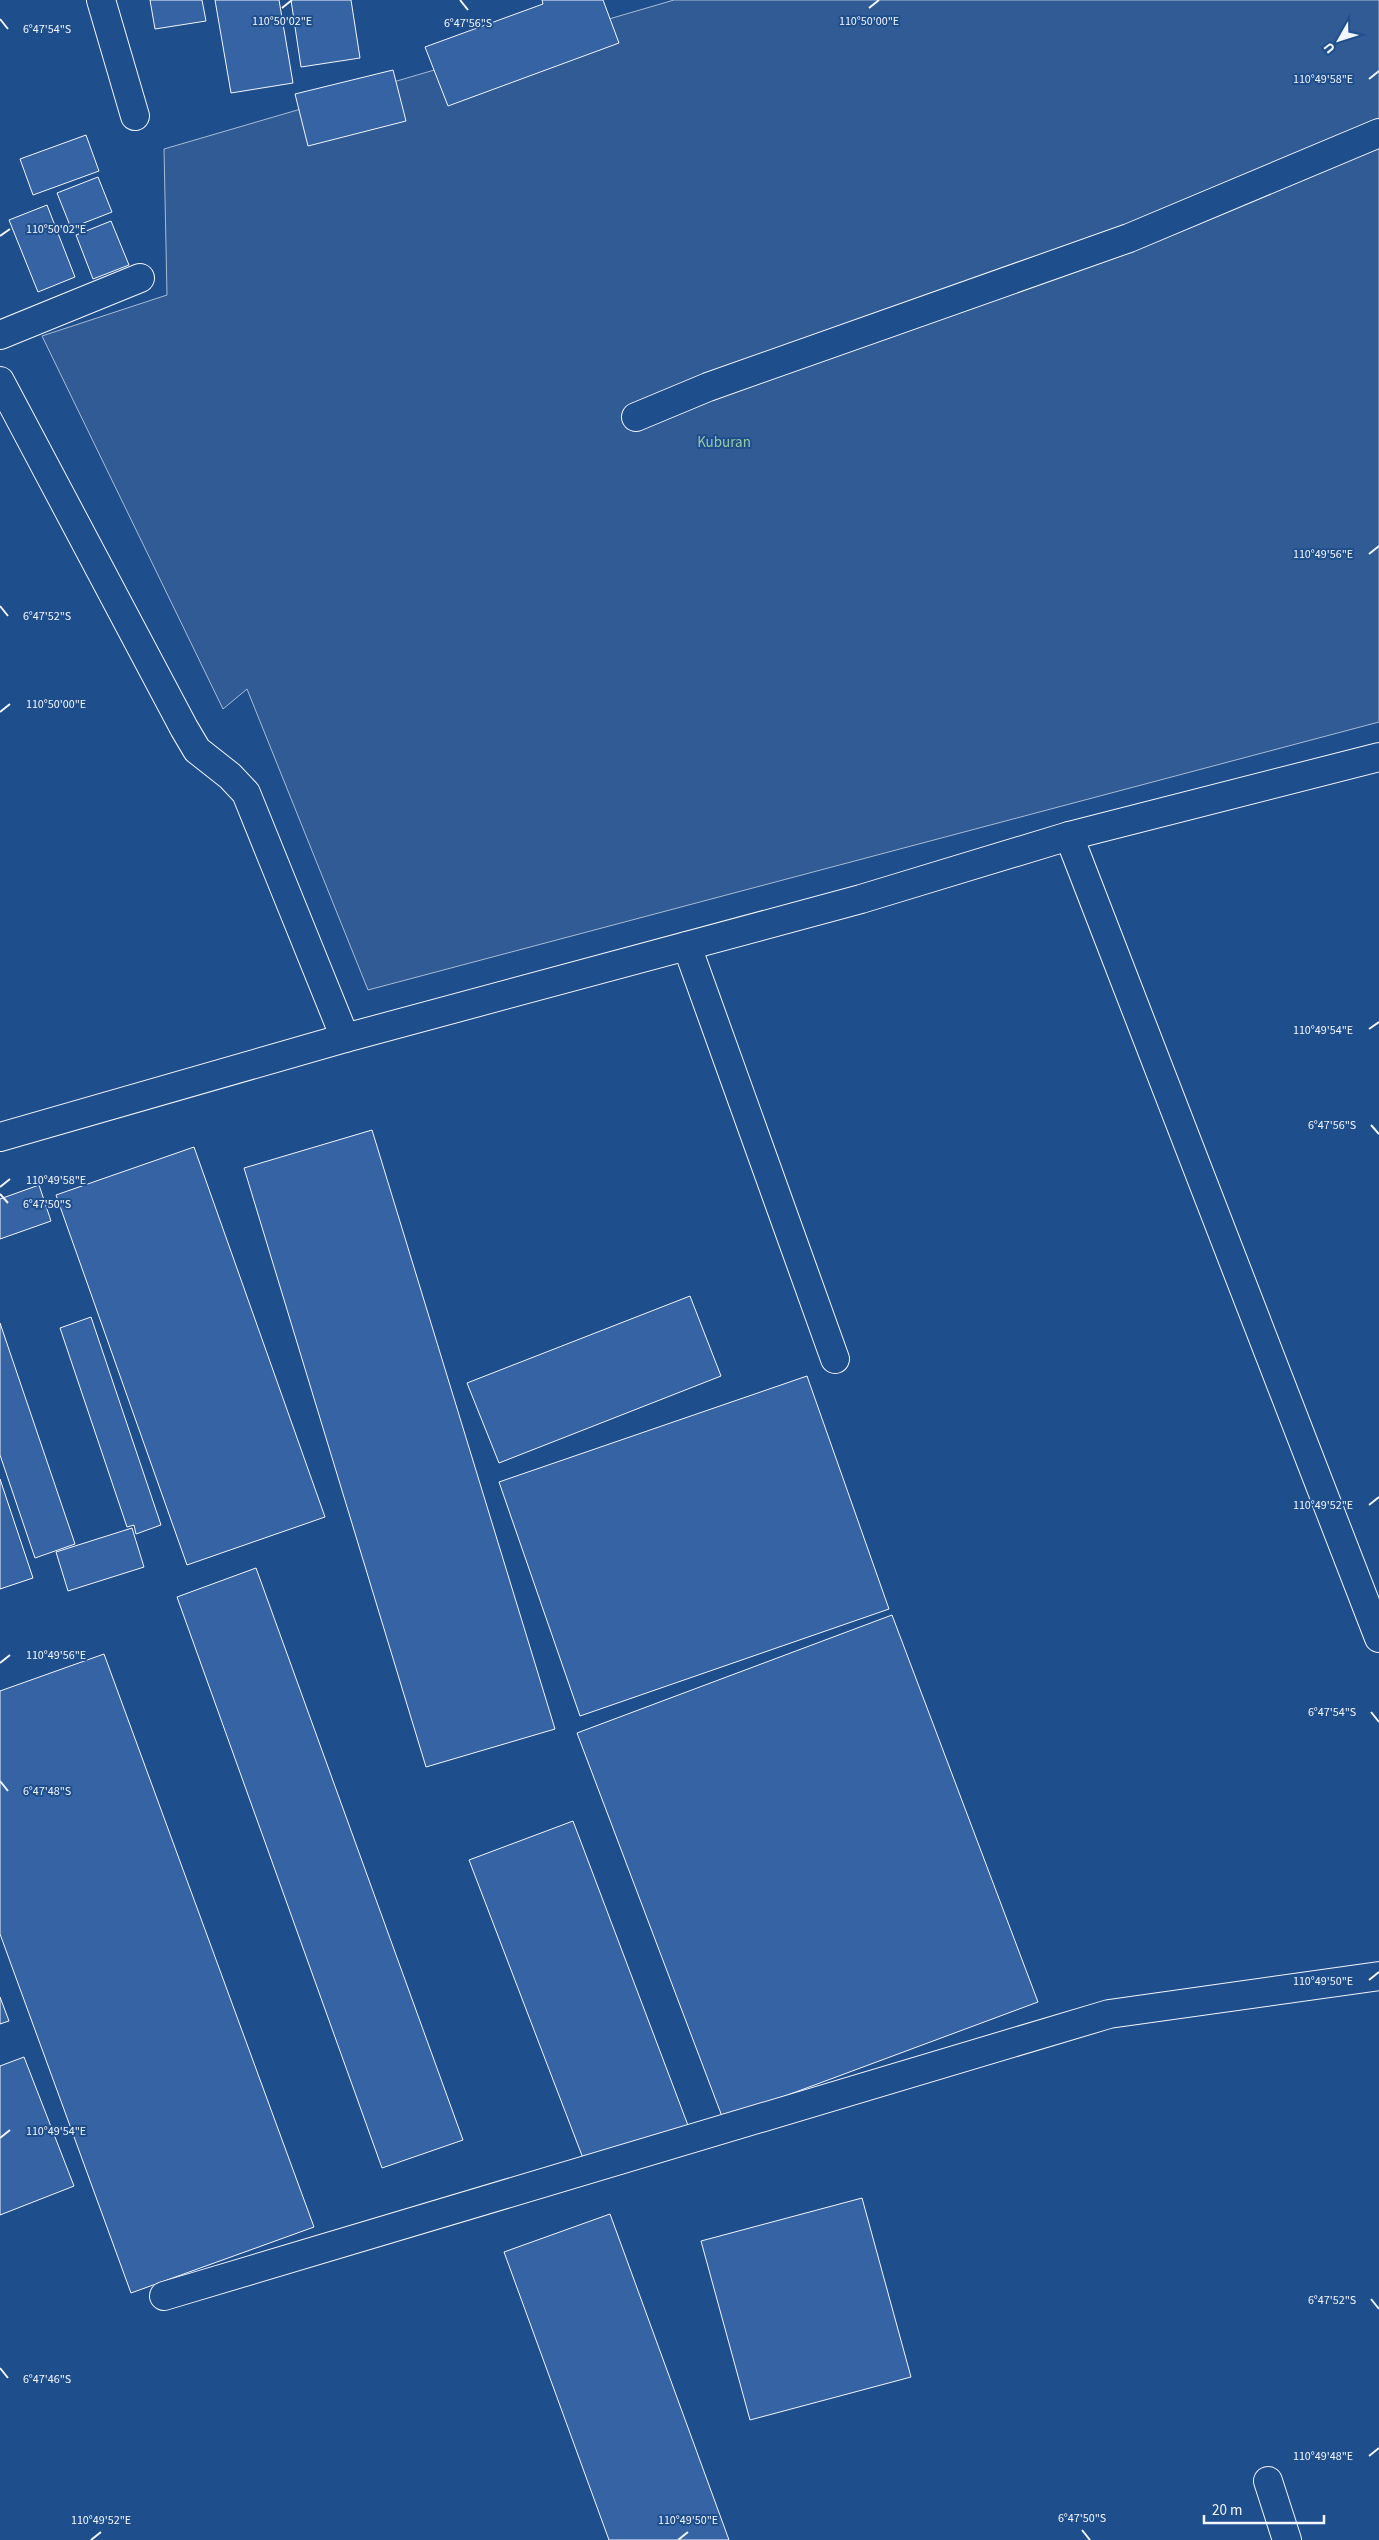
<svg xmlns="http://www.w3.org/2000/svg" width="1379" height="2540" font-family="'Source Sans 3',sans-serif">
<rect width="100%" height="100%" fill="#1f4e8c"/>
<polygon fill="#305b95" stroke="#a8bbd7" points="674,0 1379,0 1379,722 368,990 247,689 223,709 42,336 167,295 164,149"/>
<g fill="#3563a3" stroke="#f2f6ff">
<polygon points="150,0 202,0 206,21 155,29"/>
<polygon points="215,0 279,0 293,83 231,93"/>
<polygon points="291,0 351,0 360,58 301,67"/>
<polygon points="542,0 603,0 619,43 448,106 425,47 543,4"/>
<polygon points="393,70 406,121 308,146 295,94"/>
<polygon points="86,135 99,171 33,195 20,159"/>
<polygon points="98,177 112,212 71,228 57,193"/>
<polygon points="47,205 75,277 38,292 9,220"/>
<polygon points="111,221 129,265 93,279 76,235"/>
<polygon points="372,1130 555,1729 426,1767 244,1168"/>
<polygon points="194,1147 325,1517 187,1565 56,1195"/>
<polygon points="39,1185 51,1221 0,1239 0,1199"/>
<polygon points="690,1296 721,1376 499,1463 467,1383"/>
<polygon points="91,1317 161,1525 136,1534 134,1525 127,1527 60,1328"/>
<polygon points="0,1323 75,1544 35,1558 0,1455"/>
<polygon points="807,1376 889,1609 580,1716 499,1482"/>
<polygon points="0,1479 33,1578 0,1589"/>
<polygon points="132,1528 144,1567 68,1591 56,1552"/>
<polygon points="256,1568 463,2140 382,2168 177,1597"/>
<polygon points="892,1615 1038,2002 723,2119 577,1733"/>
<polygon points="104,1654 314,2227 131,2293 0,1934 0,1691"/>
<polygon points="573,1821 689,2128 586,2166 469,1860"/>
<polygon points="0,1997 9,2021 0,2024"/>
<polygon points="24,2057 74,2186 0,2215 0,2066"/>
<polygon points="862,2198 911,2377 750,2420 701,2241"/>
<polygon points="610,2214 729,2540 609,2540 504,2252"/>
</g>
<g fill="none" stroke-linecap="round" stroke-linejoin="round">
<defs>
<g id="minor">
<polyline points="101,0 135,116"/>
<polyline points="0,335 140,278"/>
<polyline points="0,381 184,728 197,750 230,776 246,793 345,1038"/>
<polyline points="636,417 708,387 1129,238 1379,133"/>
<polyline points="1069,836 1379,1638"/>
<polyline points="687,946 835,1359"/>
<polyline points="164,2296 1109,2014 1379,1976"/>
<polyline points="1268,2481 1287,2540"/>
</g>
<polyline id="major" points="0,1137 345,1038 861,899 1069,836 1379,757"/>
</defs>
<use href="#minor" stroke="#f2f6ff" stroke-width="30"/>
<use href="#major" stroke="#f2f6ff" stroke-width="30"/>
<use href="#minor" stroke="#1f4e8c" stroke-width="28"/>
<use href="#major" stroke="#1f4e8c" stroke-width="28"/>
</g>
<path fill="none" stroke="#f2f6ff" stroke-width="2" d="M460,0L468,10M282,8L292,0M869,8L879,0M0,19L8,29M1369,79L1379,71M0,236L10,229M1369,554L1379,546M0,606L8,616M0,712L10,704M1369,1029L1379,1022M1371,1125L1379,1134M0,1187L10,1179M0,1194L8,1203M1369,1505L1379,1497M0,1663L10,1655M1371,1712L1379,1722M0,1781L8,1791M1369,1980L1379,1972M0,2138L10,2130M1371,2299L1379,2309M0,2368L8,2378M1369,2456L1379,2448M1082,2530L1090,2540M91,2540L101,2532M678,2540L688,2532"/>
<g text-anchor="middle" stroke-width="4" stroke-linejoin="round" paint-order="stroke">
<g font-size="15" fill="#97c8a6" stroke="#1f4e8c">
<text x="724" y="447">Kuburan</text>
</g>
</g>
<g font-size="12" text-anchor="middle" fill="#f2f6ff" stroke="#1f4e8c" stroke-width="4" stroke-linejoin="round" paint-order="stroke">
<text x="282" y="25">110°50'02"E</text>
<text x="869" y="25">110°50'00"E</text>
<text x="468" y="27">6°47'56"S</text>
<text x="47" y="33">6°47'54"S</text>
<text x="1323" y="83">110°49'58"E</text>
<text x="56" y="233">110°50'02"E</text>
<text x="1323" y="558">110°49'56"E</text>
<text x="47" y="620">6°47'52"S</text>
<text x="56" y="708">110°50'00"E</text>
<text x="1323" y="1034">110°49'54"E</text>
<text x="1332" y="1129">6°47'56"S</text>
<text x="56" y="1184">110°49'58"E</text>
<text x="47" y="1208">6°47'50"S</text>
<text x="1323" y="1509">110°49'52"E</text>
<text x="56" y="1659">110°49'56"E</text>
<text x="1332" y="1716">6°47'54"S</text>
<text x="47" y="1795">6°47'48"S</text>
<text x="1323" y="1985">110°49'50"E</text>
<text x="56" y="2135">110°49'54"E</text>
<text x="1332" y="2304">6°47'52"S</text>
<text x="47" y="2383">6°47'46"S</text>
<text x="1323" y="2460">110°49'48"E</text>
<text x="1082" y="2522">6°47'50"S</text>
<text x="101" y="2524">110°49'52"E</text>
<text x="688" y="2524">110°49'50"E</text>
</g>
<g transform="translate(1339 40) rotate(231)" stroke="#1f4e8c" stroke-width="4" paint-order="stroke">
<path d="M0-4L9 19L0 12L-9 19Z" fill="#f2f6ff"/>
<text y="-8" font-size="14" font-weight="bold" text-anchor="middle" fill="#f2f6ff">U</text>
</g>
<path d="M1204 2515v8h120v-8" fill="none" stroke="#f2f6ff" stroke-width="2.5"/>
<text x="1212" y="2515" font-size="15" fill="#f2f6ff" stroke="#1f4e8c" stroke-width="4" paint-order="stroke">20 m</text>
</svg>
